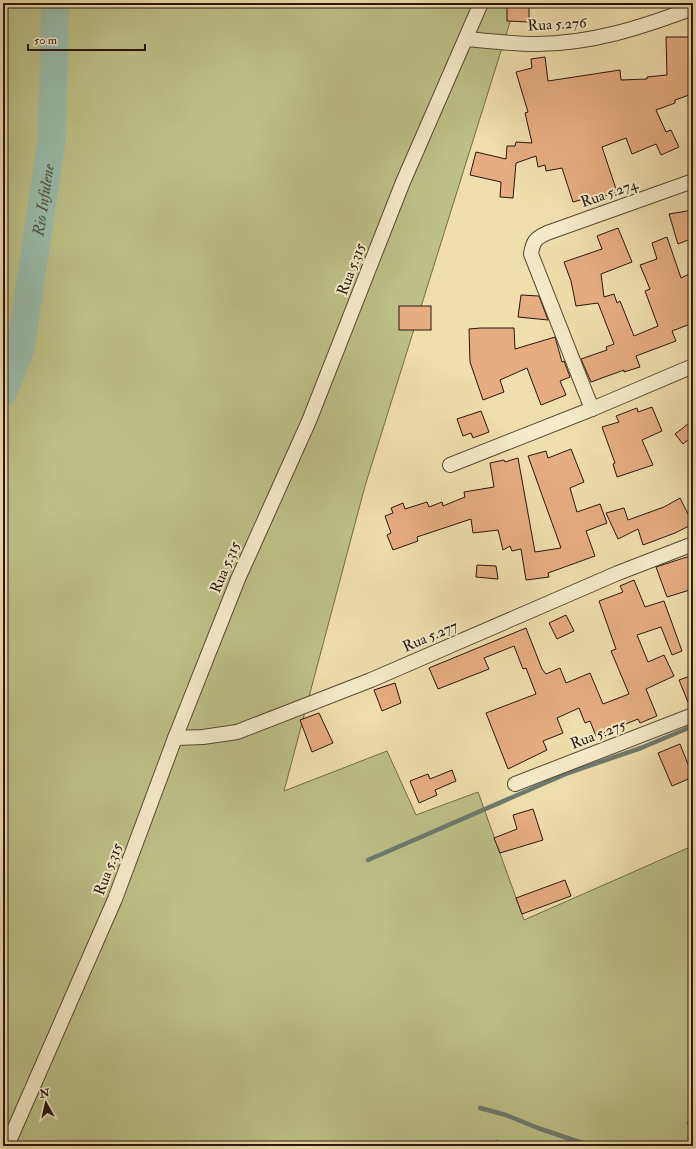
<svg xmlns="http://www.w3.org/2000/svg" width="696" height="1149" font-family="'IM FELL Double Pica',serif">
<rect width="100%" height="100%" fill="#f0deac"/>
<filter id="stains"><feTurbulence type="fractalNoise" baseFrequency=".005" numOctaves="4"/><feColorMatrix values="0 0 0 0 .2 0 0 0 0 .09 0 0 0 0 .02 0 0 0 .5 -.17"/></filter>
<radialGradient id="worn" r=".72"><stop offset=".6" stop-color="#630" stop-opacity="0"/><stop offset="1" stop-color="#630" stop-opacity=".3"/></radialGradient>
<polygon fill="#bcc087" stroke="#726c4c" points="3,3 516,3 365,486 284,791 387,751 416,815 478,792 524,920 690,847 693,848 693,1146 3,1146"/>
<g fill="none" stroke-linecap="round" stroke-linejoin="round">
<g stroke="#6c7a6d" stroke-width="4.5">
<polyline points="368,860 568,773 641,748 693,726"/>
<polyline points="480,1108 506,1115 538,1128 591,1146"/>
<polyline points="689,1123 693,1126"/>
<polyline points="496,1146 497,1142 507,1146"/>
</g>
<path stroke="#9abcab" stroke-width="28" id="s1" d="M3,392L20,351L52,138L55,3"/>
</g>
<g fill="#e6ad80" stroke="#271710">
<polygon points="507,3 529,3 529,22 507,21"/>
<polygon points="666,37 693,37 693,60 690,60 692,94 675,100 675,103 656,110 666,132 671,130 679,147 661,155 656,144 632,154 626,138 602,147 617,192 599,198 598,195 573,202 562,168 546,171 545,165 538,167 536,156 516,163 513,198 500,197 501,182 470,175 476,152 506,159 507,146 515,146 516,142 532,143 525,113 528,112 516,72 532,68 531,59 545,57 548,81 620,70 621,80 647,79 647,77 667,75"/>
<polygon points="693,210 693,238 678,244 669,214"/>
<polygon points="618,228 632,262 601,274 604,297 614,294 617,303 620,301 634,336 658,326 645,291 650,289 640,265 657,259 652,243 667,237 681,278 693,272 693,323 672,331 676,341 636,356 640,367 624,372 624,370 591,382 581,359 607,350 606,347 614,344 598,303 576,306 571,281 564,262 602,249 597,236"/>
<polygon points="521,295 539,296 548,320 518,317"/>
<rect x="399" y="306" width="32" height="24"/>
<polygon points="481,328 514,328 515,349 555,337 562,362 564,361 570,377 560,381 566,395 541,405 527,368 500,380 504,392 483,400 470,362 469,329"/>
<polygon points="652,407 662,431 642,440 653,465 617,477 613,464 615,463 602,427 619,422 616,416 637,408 638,412"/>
<polygon points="481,411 489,432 473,438 471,433 463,436 457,419"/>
<polygon points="693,420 693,436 683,444 675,434"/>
<polygon points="571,449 584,482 570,488 577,512 600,504 607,523 586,531 595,556 548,573 549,577 526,580 521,549 512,551 510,546 503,550 498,530 473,533 471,519 417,537 418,541 393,550 387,535 391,533 385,516 393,513 391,508 403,503 405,509 427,502 429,507 442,502 443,506 465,497 464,492 494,487 490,463 504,460 505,462 518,458 535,552 561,548 528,456 546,451 548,458"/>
<polygon points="680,498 693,524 675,533 643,545 638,529 618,539 606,513 624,508 628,520 664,507"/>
<polygon points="693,555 693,589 667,597 656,567"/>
<polygon points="477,565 496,566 498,579 476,577"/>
<polygon points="634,580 645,607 664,601 682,651 672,655 661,627 637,635 648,662 664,655 674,676 646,689 657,716 640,723 638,719 596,736 590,721 585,723 579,708 557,718 563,733 543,741 547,750 508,769 486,713 536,694 526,668 523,669 514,646 484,658 489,669 438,689 429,668 526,628 542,669 546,674 560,668 566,683 590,673 603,704 629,694 611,651 616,649 599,601 623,592 620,586"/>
<polygon points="566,615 574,631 557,639 549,623"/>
<polygon points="693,675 693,707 690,707 679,680"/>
<polygon points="395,683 401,703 382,711 374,690"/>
<polygon points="319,713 333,743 312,752 300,720"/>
<polygon points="680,744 693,777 672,786 658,753"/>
<polygon points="452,770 456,781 435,790 437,795 419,803 410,781 428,774 430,779"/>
<polygon points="533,809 543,840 500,853 494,838 517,829 513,815"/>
<polygon points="565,880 571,896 522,914 516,898"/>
</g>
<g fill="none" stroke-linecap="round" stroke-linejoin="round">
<defs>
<g id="street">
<path d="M466,39C489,41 513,44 536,44C591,44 643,27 693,8"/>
<path d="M592,409L531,254C533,241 536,238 547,233L693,181"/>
<polyline points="450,465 592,409 693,366"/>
<polyline points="175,738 203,737 237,732 371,680 618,573 693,544"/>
<polyline points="515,784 693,715"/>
<polyline points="7,1146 115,899 175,738 238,579 309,421 403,182 481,3"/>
</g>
</defs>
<use href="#street" stroke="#594937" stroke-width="16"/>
<use href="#street" stroke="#f5eac9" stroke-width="14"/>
</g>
<g text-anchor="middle" stroke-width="4" stroke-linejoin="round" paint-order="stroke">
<g font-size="15" fill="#271710" stroke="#f5eac9">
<text transform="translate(557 24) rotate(-3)" y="5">Rua 5.276</text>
<text transform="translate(609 193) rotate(-19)" y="5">Rua 5.274</text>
<text transform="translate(351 269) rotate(-69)" y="5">Rua 5.315</text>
<text transform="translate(225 567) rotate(-67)" y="5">Rua 5.315</text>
<text transform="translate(430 636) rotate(-23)" y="5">Rua 5.277</text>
<text transform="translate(598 734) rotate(-21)" y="5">Rua 5.275</text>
<text transform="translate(108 869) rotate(-69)" y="5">Rua 5.315</text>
</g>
<g font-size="16" font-style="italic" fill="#4f5146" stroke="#f5eac9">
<text dy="6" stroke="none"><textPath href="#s1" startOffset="197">Rio Infulene</textPath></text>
</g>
</g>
<rect width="696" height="1149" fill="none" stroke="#f0deac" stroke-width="16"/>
<rect x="4" y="4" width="688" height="1141" fill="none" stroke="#271710" stroke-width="2"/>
<rect x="8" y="8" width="680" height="1133" fill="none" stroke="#271710"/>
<g transform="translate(46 1103) rotate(352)" stroke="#f5eac9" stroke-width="3" paint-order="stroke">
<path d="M0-3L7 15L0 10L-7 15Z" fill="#271710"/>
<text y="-6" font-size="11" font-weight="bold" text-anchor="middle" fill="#271710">N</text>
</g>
<path d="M28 44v6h117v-6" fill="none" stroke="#271710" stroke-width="2"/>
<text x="34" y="44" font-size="12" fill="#271710" stroke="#f5eac9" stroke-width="3" paint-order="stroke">50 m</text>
<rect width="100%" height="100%" filter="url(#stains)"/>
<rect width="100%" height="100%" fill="url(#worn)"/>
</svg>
